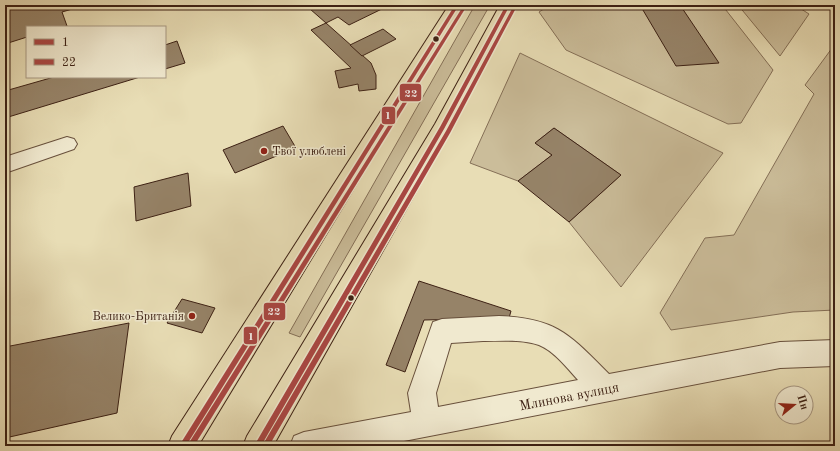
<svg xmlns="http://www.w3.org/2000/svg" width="840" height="451" font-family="'Old Standard TT',serif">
<rect width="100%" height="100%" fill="#e8ddb5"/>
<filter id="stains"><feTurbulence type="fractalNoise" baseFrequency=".005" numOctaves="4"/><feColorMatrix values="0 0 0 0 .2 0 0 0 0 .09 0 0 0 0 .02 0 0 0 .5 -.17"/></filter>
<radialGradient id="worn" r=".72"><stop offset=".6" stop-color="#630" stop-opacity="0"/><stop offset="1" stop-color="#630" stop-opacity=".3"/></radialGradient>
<g fill="#cbbd9a" stroke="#846f57">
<polygon points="475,5 490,5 300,337 289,333"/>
<polygon points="550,5 722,5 773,70 741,123 728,124 566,50 539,12"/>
<polygon points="738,5 795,5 809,14 780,56"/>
<polygon points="835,44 835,310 793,312 671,330 660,313 705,238 734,235 814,94 805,85"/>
<polygon points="520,53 723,153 621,287 569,222 621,175 554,128 535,143 552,155 518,181 470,163"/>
</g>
<g fill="#968368" stroke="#3d2114">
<polygon points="5,5 86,5 62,12 67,26 62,27 27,27 27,37 5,44"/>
<polygon points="319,5 390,5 349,25 338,17 326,23 310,9"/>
<polygon points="640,5 680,5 719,63 676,66"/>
<polygon points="326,23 371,63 376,75 376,89 359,91 358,84 339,88 335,71 351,68 311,30"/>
<polygon points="383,29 396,39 362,56 350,45"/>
<polygon points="177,41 185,63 165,69 165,45"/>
<polygon points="54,77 140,77 5,118 5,91"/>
<polygon points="283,126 296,148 235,173 223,150"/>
<polygon points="554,128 621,175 569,222 518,181 552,155 535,143"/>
<polygon points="188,173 191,206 136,221 134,187"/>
<polygon points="419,281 511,311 509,318 424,320 405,372 386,365"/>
<polygon points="182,299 215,308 202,333 167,323"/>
<polygon points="129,323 117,413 5,438 5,347"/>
</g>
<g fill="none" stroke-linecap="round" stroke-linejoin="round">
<defs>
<g id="minor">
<polygon points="67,137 74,139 77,144 74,149 5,173 5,157"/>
<path d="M499,316C557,318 570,335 609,374L780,342L835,340V366L780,368L378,446H290L294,436L304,432L411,412L408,393L433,322L442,319ZM483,341C501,341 522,339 539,345C554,351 567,368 578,380L438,407L436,393L451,343Z"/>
</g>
<g id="major">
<polygon points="449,5 465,5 198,446 168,446 172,436"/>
<polygon points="500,5 516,5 452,128 273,446 243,446 247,436 435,124"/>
</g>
</defs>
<use href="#minor" stroke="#68503c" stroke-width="2"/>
<use href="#major" stroke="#3d2114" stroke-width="2"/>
<use href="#minor" fill="#f0e9cf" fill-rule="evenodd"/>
<use href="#major" fill="#e8ddb5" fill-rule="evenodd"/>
<defs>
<g id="bus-1">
<polygon points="455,5 459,5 186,446 179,446"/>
<polygon points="506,5 510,5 444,129 261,446 254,446 440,127"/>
</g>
<g id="bus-2">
<polygon points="513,7 516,8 450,133 269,446 262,446 446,131"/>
<polygon points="462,8 465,9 194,446 187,446"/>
</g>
</defs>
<use href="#bus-1" stroke="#f0e9cf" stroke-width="3"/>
<use href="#bus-2" stroke="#f0e9cf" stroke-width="3"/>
<use href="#bus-1" fill="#aa4643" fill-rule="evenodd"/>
<use href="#bus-2" fill="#aa4643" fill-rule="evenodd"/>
</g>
<g fill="#3d2114" stroke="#f0e9cf" stroke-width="1.5">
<circle cx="436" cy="39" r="3.5"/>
<circle cx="351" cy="298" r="3.5"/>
</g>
<g fill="#8f2418" stroke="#f0e9cf" stroke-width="1.5">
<circle cx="264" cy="151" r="4"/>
<circle cx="192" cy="316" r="4"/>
</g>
<g text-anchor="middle" stroke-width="3" stroke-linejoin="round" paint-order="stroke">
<g font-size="12" fill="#3d2114" stroke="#f0e9cf" text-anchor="start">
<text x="272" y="155">Твої улюблені</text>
<text x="184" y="320" text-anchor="end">Велико-Британія</text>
</g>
<g font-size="14" fill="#3d2114" stroke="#f0e9cf">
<text transform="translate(569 396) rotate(-11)" y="5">Млинова вулиця</text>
</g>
</g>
<g stroke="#f0e9cf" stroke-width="1.5">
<rect x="399" y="83" width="23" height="19" rx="4" fill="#aa4643"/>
<rect x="381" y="106" width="15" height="19" rx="4" fill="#aa4643"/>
<rect x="263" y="302" width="23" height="19" rx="4" fill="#aa4643"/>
<rect x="243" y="326" width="15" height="19" rx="4" fill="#aa4643"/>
</g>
<g font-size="11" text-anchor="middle" font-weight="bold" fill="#fff">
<text x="411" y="97">22</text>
<text x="388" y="119">1</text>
<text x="274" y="315">22</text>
<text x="251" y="340">1</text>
</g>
<rect width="840" height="451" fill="none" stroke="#e8ddb5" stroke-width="20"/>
<rect x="6" y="6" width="828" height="439" fill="none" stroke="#3d2114" stroke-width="2"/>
<rect x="10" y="10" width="820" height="431" fill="none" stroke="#3d2114"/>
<rect x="26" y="26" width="140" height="52" fill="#f0e9cf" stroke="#a89984"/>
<rect x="34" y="39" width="20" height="6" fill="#aa4643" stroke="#a89984"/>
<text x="62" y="46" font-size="12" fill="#3d2114">1</text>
<rect x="34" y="59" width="20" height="6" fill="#aa4643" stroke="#a89984"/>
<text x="62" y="66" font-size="12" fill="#3d2114">22</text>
<g transform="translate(794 405) rotate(72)"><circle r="19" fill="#f0e9cf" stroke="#a89984"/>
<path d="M0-3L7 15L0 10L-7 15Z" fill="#8f2418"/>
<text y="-6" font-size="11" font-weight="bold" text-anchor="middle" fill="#3d2114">Пн</text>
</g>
<rect width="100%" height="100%" filter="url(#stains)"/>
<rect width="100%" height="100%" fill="url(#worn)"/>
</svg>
